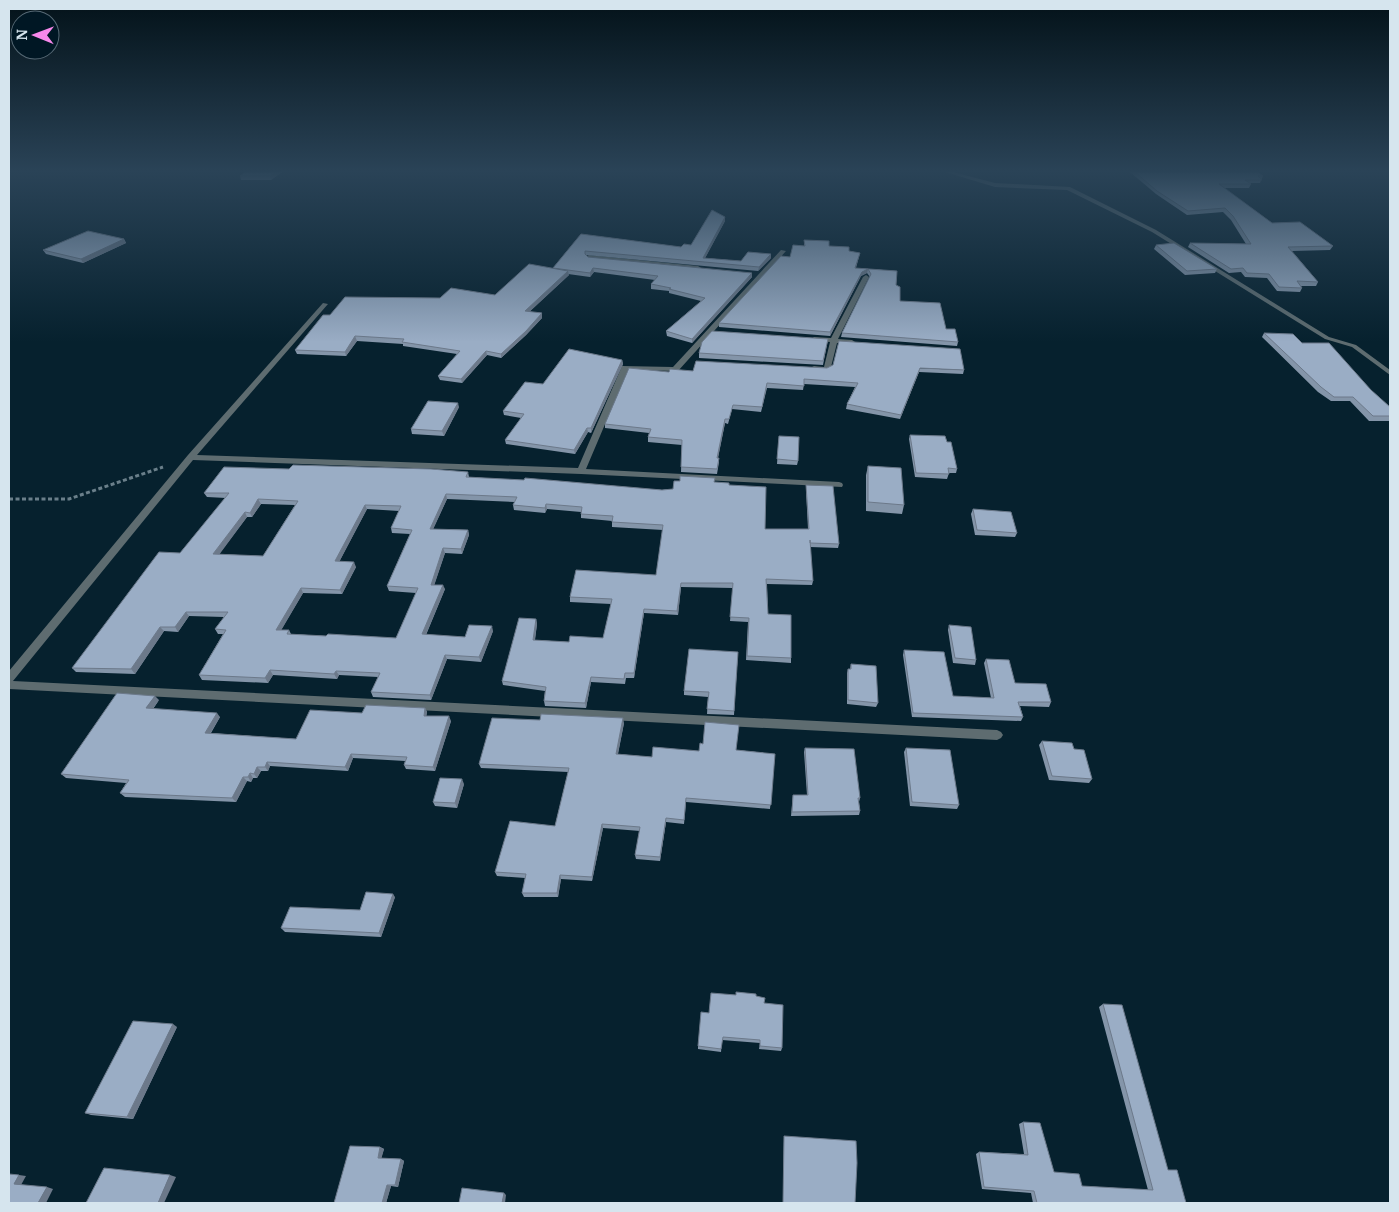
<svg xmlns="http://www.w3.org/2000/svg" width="1399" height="1212" font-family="Merriweather,serif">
<rect width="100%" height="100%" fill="#06212e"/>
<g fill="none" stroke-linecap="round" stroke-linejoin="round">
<polyline stroke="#6a7f8a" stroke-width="3" stroke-dasharray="4 2.5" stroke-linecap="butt" points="9,499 69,499 163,467"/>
<g fill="#5e6c70" fill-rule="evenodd">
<polygon points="945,172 953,172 995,183 1070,187 1156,230 1329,337 1356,345 1390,370 1390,375 1352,347 1325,339 1152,232 1067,190 995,187"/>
<polygon points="781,250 786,251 678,371 628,370 586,469 839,482 842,483 843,485 842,487 581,474 193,460 13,681 997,730 1001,732 1003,735 1001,738 997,740 9,689 9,671 188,455 323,303 328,304 197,455 578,468 622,366 673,367"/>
<polygon points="589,255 698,266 701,268 698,270 587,258 587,256"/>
<polygon points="866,275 869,277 838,339 852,340 855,342 852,344 837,343 830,371 811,370 810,368 814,366 824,367 830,342 814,341 811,339 814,337 831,338 863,277"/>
</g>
</g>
<g fill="#8495a9" fill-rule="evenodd">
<polygon points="282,172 271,180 241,180 240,176"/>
<polygon points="1130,172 1258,172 1263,176 1260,183 1250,183 1251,184 1249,188 1224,188 1272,223 1333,246 1330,250 1292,251 1318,282 1316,286 1301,286 1302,288 1300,292 1277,291 1267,278 1245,277 1241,272 1229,273 1188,247 1190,243 1246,244 1231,220 1223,212 1187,215 1156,194"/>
<polygon points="725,217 725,221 705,258 741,261 771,258 758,271 586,255 588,257 752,277 692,343 667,336 666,331 701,301 669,293 669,291 651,289 651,284 655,280 594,272 590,277 568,274 569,275 529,312 542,313 542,318 526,335 501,358 487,355 462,383 440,380 438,376 457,354 403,346 403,344 357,341 346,356 297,354 295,350 330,315 440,298 495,295 553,268 581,234 681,247 691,245"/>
<polygon points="124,239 126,243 83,263 46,254 43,250"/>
<polygon points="804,240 829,246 849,251 860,253 856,268 897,271 896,285 900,301 946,329 958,342 957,346 841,337 842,333 870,277 867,273 861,276 830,336 719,327 719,323 790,257 804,246"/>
<polygon points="1156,245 1217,269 1215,273 1185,275 1154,249"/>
<polygon points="1264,333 1302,343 1371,390 1390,407 1390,421 1369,421 1350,401 1331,401 1318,392 1262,337"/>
<polygon points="828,339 823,365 699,358 699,353"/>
<polygon points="622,360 623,364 591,433 588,432 575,454 506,444 505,440 521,418 504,415 503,411 543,384"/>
<polygon points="833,365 964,370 963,374 919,372 900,419 846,409 847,404 855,387 804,384 803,390 767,388 761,412 732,409 728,424 725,423 718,458 719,462 717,474 681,472 682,445 648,442 648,437 649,433 605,428 605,424 669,372 827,368"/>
<polygon points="459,407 444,436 412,434 411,429"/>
<polygon points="910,435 947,442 957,469 956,473 949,473 947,479 915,477 909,439"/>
<polygon points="779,436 798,461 797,465 777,464"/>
<polygon points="868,466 904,505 902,514 866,511 866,475"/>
<path d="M289,469L468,472L469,477L662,490L673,489L714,482L729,485L765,529H808L806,490V485L839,544L838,548L810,547L813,581L812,585L767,584L768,614L791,658V663L746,660L748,622L730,621L733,588L681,587L678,615L644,613L634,678H626L625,684L591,682L586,708L545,706L544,701L545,691L503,685L502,681L536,619L537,624L535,640L569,642L603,638L611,604L570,602V597L656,575L663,530L612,527V521L581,518V512L547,509L545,513L514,510L513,505L515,502L447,499L433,529L468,530L469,535L462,554L445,553L434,585L445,589L426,635L465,637L493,631L481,662L447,659L431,700L373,697L371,692L378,677L339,675L337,679L273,675L268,683L202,680L199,675L223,634H218L215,629L224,617L189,616L178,632L164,631L135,674L76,672L72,668L180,553L226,498L207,497L204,493ZM261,504L295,505L263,556L219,554L247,517H252ZM367,509L399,511L391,528L392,533L410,534L387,586L389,591L416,593L396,638L326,636L291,634L289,630H281L303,593L342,594L356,567L339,562Z"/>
<polygon points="973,509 1017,533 1015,537 975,535 971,514"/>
<polygon points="949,625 976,660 975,665 953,663 948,630"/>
<polygon points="904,650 953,696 991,698 984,663 986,659 1015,683 1051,702 1049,707 1020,706 1023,717 1021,721 912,717 903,655"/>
<polygon points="738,652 734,715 707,714 708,697 684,695 684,691"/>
<polygon points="851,664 878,703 876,707 847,704 847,673 848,669 850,669"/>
<polygon points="159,700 153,709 220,717 211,733 296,739 362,713 425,708 427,712 426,716 451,721 435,771 406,769 404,765 405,761 353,758 348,771 270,766 268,771 261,771 257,778 253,778 251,782 247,781 236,802 125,797 120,793 126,783 66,778 61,774"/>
<polygon points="624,723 618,754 652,757 699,751 736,750 775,754 770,809 686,802 684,824 666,822 660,861 636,859 635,855 640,831 603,828 592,881 561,879 558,897 524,897 522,893 525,878 497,876 495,872 555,826 568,772 481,768 479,764"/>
<polygon points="1042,741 1074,749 1092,779 1089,783 1049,780 1039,745"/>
<polygon points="805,748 860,798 859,802 860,811 859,815 791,816 793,795 807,795 804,752"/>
<polygon points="906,748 959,805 957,809 910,806 904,752"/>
<polygon points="464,784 457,808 435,806 433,802"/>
<polygon points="395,897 381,937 285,932 281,928 360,910"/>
<polygon points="756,996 764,1003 782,1048 781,1051 759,1049 760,1043 722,1040 721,1052 698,1049 698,1046 709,1013"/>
<polygon points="1103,1004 1168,1170 1186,1203 1033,1203 1031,1193 982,1189 976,1154 979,1152 1024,1154 1019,1124 1023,1122 1054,1172 1082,1186 1148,1190 1099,1007"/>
<polygon points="177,1027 133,1119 91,1115 85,1113"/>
<polygon points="784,1136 855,1203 783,1203 784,1139"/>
<polygon points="380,1147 384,1149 381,1158 401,1159 404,1161 398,1187 391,1186 386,1203 334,1203"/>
</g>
<g fill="#6c798a">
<polygon points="276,172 282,172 271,180 270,176"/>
<polygon points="725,217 725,221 703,262 703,258"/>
<polygon points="124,239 126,243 83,263 81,259"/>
<polygon points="771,254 771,258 758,271 759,267"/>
<polygon points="593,268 594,272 590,277 590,273"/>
<polygon points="868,269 867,273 861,276 830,336 830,332 862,272"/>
<polygon points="568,271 569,275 526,315 525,311"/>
<polygon points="752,273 752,277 692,343 692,339"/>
<polygon points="542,313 542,318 526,335 501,358 501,354"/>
<polygon points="355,336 357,341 346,356 345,352"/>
<polygon points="486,351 487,355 462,383 461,379"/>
<polygon points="622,360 623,364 591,433 591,428"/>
<polygon points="920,368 919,372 900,419 901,415"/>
<polygon points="458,403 459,407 444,436 442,431"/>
<polygon points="725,419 725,423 717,462 717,458"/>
<polygon points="587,428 588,432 575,454 574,450"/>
<polygon points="446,494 447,499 431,534 430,529"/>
<polygon points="258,499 261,504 252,517 250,513"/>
<polygon points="546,504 547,509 545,513 545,508"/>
<polygon points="365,505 367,509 337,566 335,561"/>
<polygon points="245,512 247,517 216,559 213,554"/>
<polygon points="468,530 469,535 462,554 461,549"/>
<polygon points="443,548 445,553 433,589 431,585"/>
<polygon points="354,562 356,567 342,594 340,590"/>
<polygon points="681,583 681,587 678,615 677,611"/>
<polygon points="443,585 445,589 424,639 422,634"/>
<polygon points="301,588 303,593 279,634 276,630"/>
<polygon points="644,609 644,613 634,678 634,673"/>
<polygon points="186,612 189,616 178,632 175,627"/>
<polygon points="536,619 537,624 534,645 533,640"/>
<polygon points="492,626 493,631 481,662 479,657"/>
<polygon points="160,627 164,631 135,674 131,669"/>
<polygon points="445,655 447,659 431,700 430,695"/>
<polygon points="270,670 273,675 268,683 265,678"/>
<polygon points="336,671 339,675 337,679 334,674"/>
<polygon points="591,677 591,682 586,708 585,703"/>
<polygon points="155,696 159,700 150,713 146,708"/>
<polygon points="425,708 427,712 426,720 424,716"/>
<polygon points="217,713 220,717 208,737 205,733"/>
<polygon points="449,716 451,721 435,771 433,767"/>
<polygon points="623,718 624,723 617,758 616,754"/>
<polygon points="351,754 353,758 348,771 345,767"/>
<polygon points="267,762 270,766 268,771 265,767"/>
<polygon points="257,767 261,771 257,778 254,774"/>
<polygon points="250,773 253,778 251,782 248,777"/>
<polygon points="243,777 247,781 236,802 232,798"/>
<polygon points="462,779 464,784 457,808 455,803"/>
<polygon points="666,818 666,822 660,861 660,857"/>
<polygon points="602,824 603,828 592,881 592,877"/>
<polygon points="560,875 561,879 558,897 557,893"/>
<polygon points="393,894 395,897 381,937 379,933"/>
<polygon points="173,1024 177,1027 133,1119 127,1117"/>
<polygon points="380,1147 384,1149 381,1160 378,1158"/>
<polygon points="401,1159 404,1161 398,1187 395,1185"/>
<polygon points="19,1175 26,1176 21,1185 14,1184"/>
<polygon points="170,1175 176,1177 164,1203 158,1203"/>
<polygon points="387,1185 391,1186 386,1203 382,1203"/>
<polygon points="47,1187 53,1189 46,1203 38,1203"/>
<polygon points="504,1193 506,1195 505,1203 502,1203"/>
</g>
<g fill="#9aadc5" stroke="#6c798a" fill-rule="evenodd">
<polygon points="245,172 276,172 270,176 240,176"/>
<polygon points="1135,172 1258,172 1263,176 1258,176 1262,180 1245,180 1251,184 1219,184 1272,223 1300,222 1333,246 1288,247 1318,282 1297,281 1302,288 1279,287 1269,274 1247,273 1243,268 1231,269 1190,243 1251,244 1233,216 1225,208 1188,211 1157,191"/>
<polygon points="712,210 725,217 703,258 741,261 748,252 771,254 759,267 585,251 585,254 588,257 752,273 692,339 666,331 705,298 669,289 671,288 651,284 658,276 593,268 590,273 553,268 581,234 681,247 684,244 691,245"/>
<polygon points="88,231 124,239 81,259 43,250"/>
<polygon points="804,240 829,241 829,246 849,247 849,251 860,253 855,268 897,271 896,285 900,287 900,301 940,303 946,329 955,329 958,342 842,333 871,274 868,269 862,272 830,332 719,323 781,256 790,257 793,245 805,246"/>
<polygon points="1174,243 1217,269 1187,271 1156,245"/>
<polygon points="529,264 568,271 525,311 542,313 526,331 501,354 486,351 461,379 438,376 460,351 402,342 404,339 355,336 345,352 295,350 323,315 330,315 345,297 440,298 451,288 495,295"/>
<polygon points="712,331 828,339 823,361 699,353 702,342"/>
<polygon points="1264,333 1293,334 1302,343 1329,343 1371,390 1390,407 1390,416 1373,416 1353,397 1334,397 1321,387"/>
<polygon points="839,341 960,349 964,370 920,368 901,415 847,404 858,383 804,379 804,386 767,383 762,407 733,405 729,419 725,419 717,458 719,458 717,469 681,467 682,440 648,437 651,429 605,424 629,368 669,372 670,369 693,371 696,361 827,368 833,365"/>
<polygon points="569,349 622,360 591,428 587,428 574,450 505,440 524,414 503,411 525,382 543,384"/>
<polygon points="428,401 458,403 442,431 411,429"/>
<polygon points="910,435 945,436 947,442 951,442 957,469 948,468 949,474 916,473"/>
<polygon points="779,436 799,437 798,461 777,459"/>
<path d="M293,465L431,469L468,472L466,477L524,480L525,478L662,490L673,489L674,481H680V476L715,478L714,482L729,483V485L766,487L765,529H809L806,485L833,486L839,544L810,543V540L813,581L766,579L768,614L791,615V658L747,656L749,618L730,617L733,583H681L677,611L644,609L634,673H625L624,679L591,677L585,703L544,701L546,687L502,681L519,618L536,619L533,640L569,642L570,636L603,638L612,599L570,597L576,570L656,575L663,525L612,522L613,516L581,514L582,507L546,504L545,508L513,505L517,497L446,494L430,529L468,530L461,549L443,548L431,585H443L422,634L465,637L469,625L492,626L479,657L445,655L430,695L371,692L380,673L336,671L334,674L270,670L265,678L199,675L226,630L215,629L228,612H186L175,627H160L131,669L72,668L159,552L180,553L229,493H204L224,467L289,469ZM258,499L298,501L263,556L213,554L245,512L250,513ZM365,505L401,506L391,528L412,530L387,586L418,588L396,638L328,634L326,636L287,634L289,630H276L301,588L340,590L354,562L335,561Z"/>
<polygon points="868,466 901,468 904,505 868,502"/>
<polygon points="973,509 1011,512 1017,533 977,530"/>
<polygon points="949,625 971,627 976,660 955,658"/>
<polygon points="689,649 738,652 734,711 707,709 709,692 684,691"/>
<polygon points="904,650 944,652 953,696 994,698 986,659 1009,660 1015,683 1046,684 1051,702 1018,702 1023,717 913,713"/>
<polygon points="851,664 876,666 878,703 848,700 848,669 851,669"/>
<polygon points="117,693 155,696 146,708 217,713 205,733 296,739 310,710 362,713 366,705 425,708 424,716 449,716 433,767 404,765 407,757 351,754 345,767 267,762 265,767 257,767 254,774 250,773 248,777 243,777 232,798 120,793 129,780 61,774"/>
<polygon points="541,714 623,718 616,754 652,757 653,747 699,751 700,743 703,744 705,722 739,725 736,750 775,754 771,805 686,798 684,820 666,818 660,857 635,855 640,827 602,824 592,877 560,875 557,893 522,893 526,874 495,872 510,821 555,826 569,768 479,764 492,718 540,720"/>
<polygon points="1042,741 1072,743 1074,749 1084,750 1092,779 1052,776"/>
<polygon points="805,748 854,749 860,798 858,798 860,811 792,812 793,795 808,795"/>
<polygon points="906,748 950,750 959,805 912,802"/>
<polygon points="440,778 462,779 455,803 433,802"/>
<polygon points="366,892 393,894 379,933 281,928 290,907 360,910"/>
<polygon points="736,992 756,994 756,996 765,998 764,1003 783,1005 782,1048 760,1046 760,1040 723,1037 721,1049 698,1046 701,1012 709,1013 711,993 736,995"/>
<polygon points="1103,1004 1122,1005 1168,1170 1177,1170 1186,1203 1037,1203 1034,1191 984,1187 979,1152 1028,1155 1023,1122 1040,1123 1054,1172 1079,1174 1082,1186 1153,1190"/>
<polygon points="133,1021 173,1024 127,1117 85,1113"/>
<polygon points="784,1136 856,1141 857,1163 855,1203 783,1203"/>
<polygon points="350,1146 380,1147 378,1158 401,1159 395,1185 387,1185 382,1203 334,1203"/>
<polygon points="104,1168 170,1175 158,1203 86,1203"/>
<polygon points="9,1174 19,1175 14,1184 47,1187 38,1203 9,1203"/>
<polygon points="462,1188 504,1193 502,1203 459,1203"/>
</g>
<linearGradient id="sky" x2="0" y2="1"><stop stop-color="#031219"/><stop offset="0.5" stop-color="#2a4357"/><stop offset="1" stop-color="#2a4357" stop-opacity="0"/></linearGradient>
<rect width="1399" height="342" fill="url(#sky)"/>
<rect width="1399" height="1212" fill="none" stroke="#d6e5ee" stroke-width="20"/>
<g transform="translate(35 35) rotate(271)"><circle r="24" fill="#001724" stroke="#566975"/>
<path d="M0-4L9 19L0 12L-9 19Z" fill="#f788eb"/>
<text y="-8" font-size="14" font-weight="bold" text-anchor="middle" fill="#d6e5ee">N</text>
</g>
</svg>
